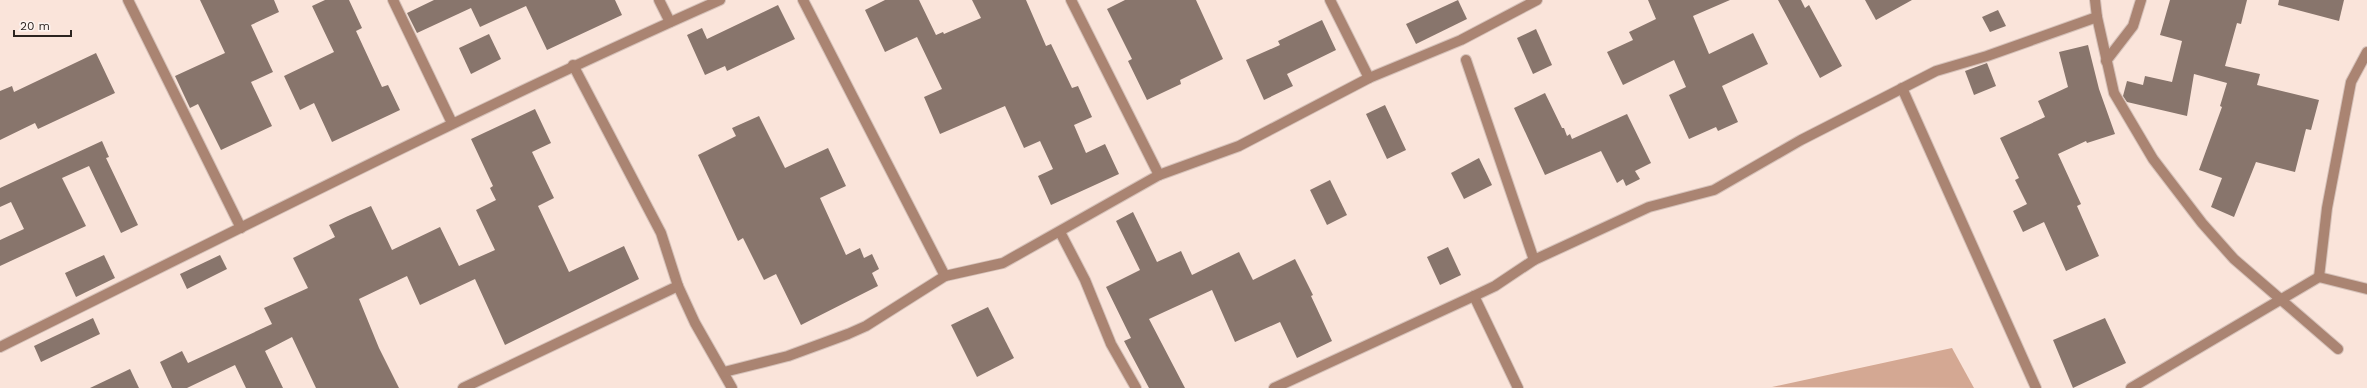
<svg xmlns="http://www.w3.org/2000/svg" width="2367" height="388" font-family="'Work Sans',sans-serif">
<rect width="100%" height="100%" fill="#fae4da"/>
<polygon fill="#d4a893" points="1952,348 1974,388 1772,387"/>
<g fill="#88756c">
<polygon points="200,0 274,0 279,12 251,25 273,72 251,82 272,126 221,150 198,104 190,108 175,76 225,53"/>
<polygon points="325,0 349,0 362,28 356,31 382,87 388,85 400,110 332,142 314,103 300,110 284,76 334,52 312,6"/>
<polygon points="434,0 615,0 622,15 547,50 526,6 480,27 471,8 417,33 407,13"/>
<polygon points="885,0 919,0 936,35 943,32 944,34 981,18 972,0 1026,0 1046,46 1051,44 1072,88 1078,86 1092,117 1074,125 1086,153 1105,144 1119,174 1051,205 1038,176 1053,169 1040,141 1024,148 1005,106 940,134 924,97 942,89 917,37 885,52 865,10"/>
<polygon points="1125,0 1196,0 1223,59 1180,80 1181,84 1147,100 1128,61 1132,59 1107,9"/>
<polygon points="1458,0 1467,19 1416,44 1406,24"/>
<polygon points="1648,0 1730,0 1693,16 1709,54 1753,33 1768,64 1722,86 1738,122 1718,131 1716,127 1689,139 1669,95 1686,87 1674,60 1623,85 1607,52 1633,40 1629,32 1656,19"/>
<polygon points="1778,0 1801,0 1805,8 1809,5 1842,66 1820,78"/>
<polygon points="1865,0 1912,0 1876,20"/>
<polygon points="2170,0 2247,0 2241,24 2237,23 2225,66 2260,74 2257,85 2319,100 2311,130 2306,129 2295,172 2256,162 2234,217 2211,207 2222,178 2199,170 2222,107 2220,106 2227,83 2194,74 2187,116 2127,102 2123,96 2127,81 2143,85 2145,76 2172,82 2182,41 2160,35"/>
<polygon points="2279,0 2344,0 2339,21 2278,5"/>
<polygon points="778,5 795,39 727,71 725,66 705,75 687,35 702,28 707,39"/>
<polygon points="1998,10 2006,26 1990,32 1982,17"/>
<polygon points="1322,20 1336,50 1287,74 1293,86 1264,100 1246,60 1280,45 1278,41"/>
<polygon points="1536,29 1552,65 1533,74 1517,38"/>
<polygon points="489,34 501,59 471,74 459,48"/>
<polygon points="2088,45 2099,89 2115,134 2087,143 2086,141 2058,154 2081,204 2077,206 2099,256 2066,271 2044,222 2023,232 2013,211 2027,204 2015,180 2019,178 2000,138 2045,117 2038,101 2068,87 2059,52"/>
<polygon points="96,53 115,93 38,129 35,123 0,140 0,91 12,86 14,92"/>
<polygon points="1987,63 1996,86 1974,95 1965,71"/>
<polygon points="1545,93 1562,128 1564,128 1567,136 1570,134 1572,139 1627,114 1651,163 1635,171 1640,179 1626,186 1623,179 1617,183 1601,151 1545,175 1514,108"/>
<polygon points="1385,105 1406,150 1387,159 1366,114"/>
<polygon points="535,109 551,143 532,152 554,198 538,206 569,272 624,246 639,279 505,345 475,279 420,305 407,276 359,299 379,348 399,388 316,388 292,337 265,351 283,388 246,388 235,365 187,388 172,388 160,362 182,351 188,363 272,324 264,308 308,288 293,258 335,237 329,225 348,216 371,206 392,250 440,227 459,266 495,250 476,210 496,200 490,188 493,186 471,139"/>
<polygon points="759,116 785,168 828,148 846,186 820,198 846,255 860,248 864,258 872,254 879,269 872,273 878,286 801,325 776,274 764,280 743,238 738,241 698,155 736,136 732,128"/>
<polygon points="102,141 109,157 106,158 138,225 121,233 89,166 62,178 86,226 0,266 0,240 24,229 11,202 0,207 0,188"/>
<polygon points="1479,158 1492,185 1464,199 1451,173"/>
<polygon points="1330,180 1347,215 1327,225 1310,190"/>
<polygon points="1133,212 1157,262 1181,251 1192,275 1239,252 1253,280 1295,259 1313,295 1311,296 1332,341 1297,358 1280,322 1235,342 1212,290 1149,319 1185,388 1149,388 1124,341 1131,338 1106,287 1140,270 1116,221"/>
<polygon points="1448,247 1461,275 1440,285 1427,257"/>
<polygon points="104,255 115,278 76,297 65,273"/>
<polygon points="220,255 227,269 187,289 180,274"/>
<polygon points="988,307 1014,358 977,377 951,325"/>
<polygon points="93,318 100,334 41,362 34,346"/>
<polygon points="2105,318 2126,363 2073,388 2053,340"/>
<polygon points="130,369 139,388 90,388"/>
</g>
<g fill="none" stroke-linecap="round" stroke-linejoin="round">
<defs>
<g id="minor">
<polyline points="128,0 241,228"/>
<polyline points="393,0 452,123"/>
<polyline points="659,0 670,22"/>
<polyline points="803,0 945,276"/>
<polyline points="1071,0 1159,175"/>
<polyline points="1330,0 1369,78"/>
<polyline points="2095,0 2097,17 2114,93 2153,159 2202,223 2234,259 2338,349"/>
<polyline points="1466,60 1534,260"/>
<polyline points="2106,61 2133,26 2141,0"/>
<polyline points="573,65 661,233 678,286 695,323 732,388"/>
<polyline points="1902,88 2036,388"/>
<polyline points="1060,232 1085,280 1111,344 1136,388"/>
<polyline points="2319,277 2327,208 2351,82 2367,52"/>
<polyline points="1474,296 1518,388"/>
<path d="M0,347C239,229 476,108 720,0"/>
<polyline points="724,372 788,356 848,334 866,326 945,276 1003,263 1159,175 1239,146 1369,78 1461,40 1537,0"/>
<polyline points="463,388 678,286"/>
<polyline points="1274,388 1474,296 1495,286 1534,260 1649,207 1714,190 1801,140 1936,71 1987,56 2097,17"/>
<polyline points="2131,388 2319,277 2367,289"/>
</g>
</defs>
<use href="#minor" stroke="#d5c1b9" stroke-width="12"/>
<use href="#minor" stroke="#aa8472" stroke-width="10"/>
</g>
<path d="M14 30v6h57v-6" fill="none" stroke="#2c2420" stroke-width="2"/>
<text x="20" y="30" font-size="12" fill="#2c2420" stroke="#fdf4f0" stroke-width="3" paint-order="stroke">20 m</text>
</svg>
